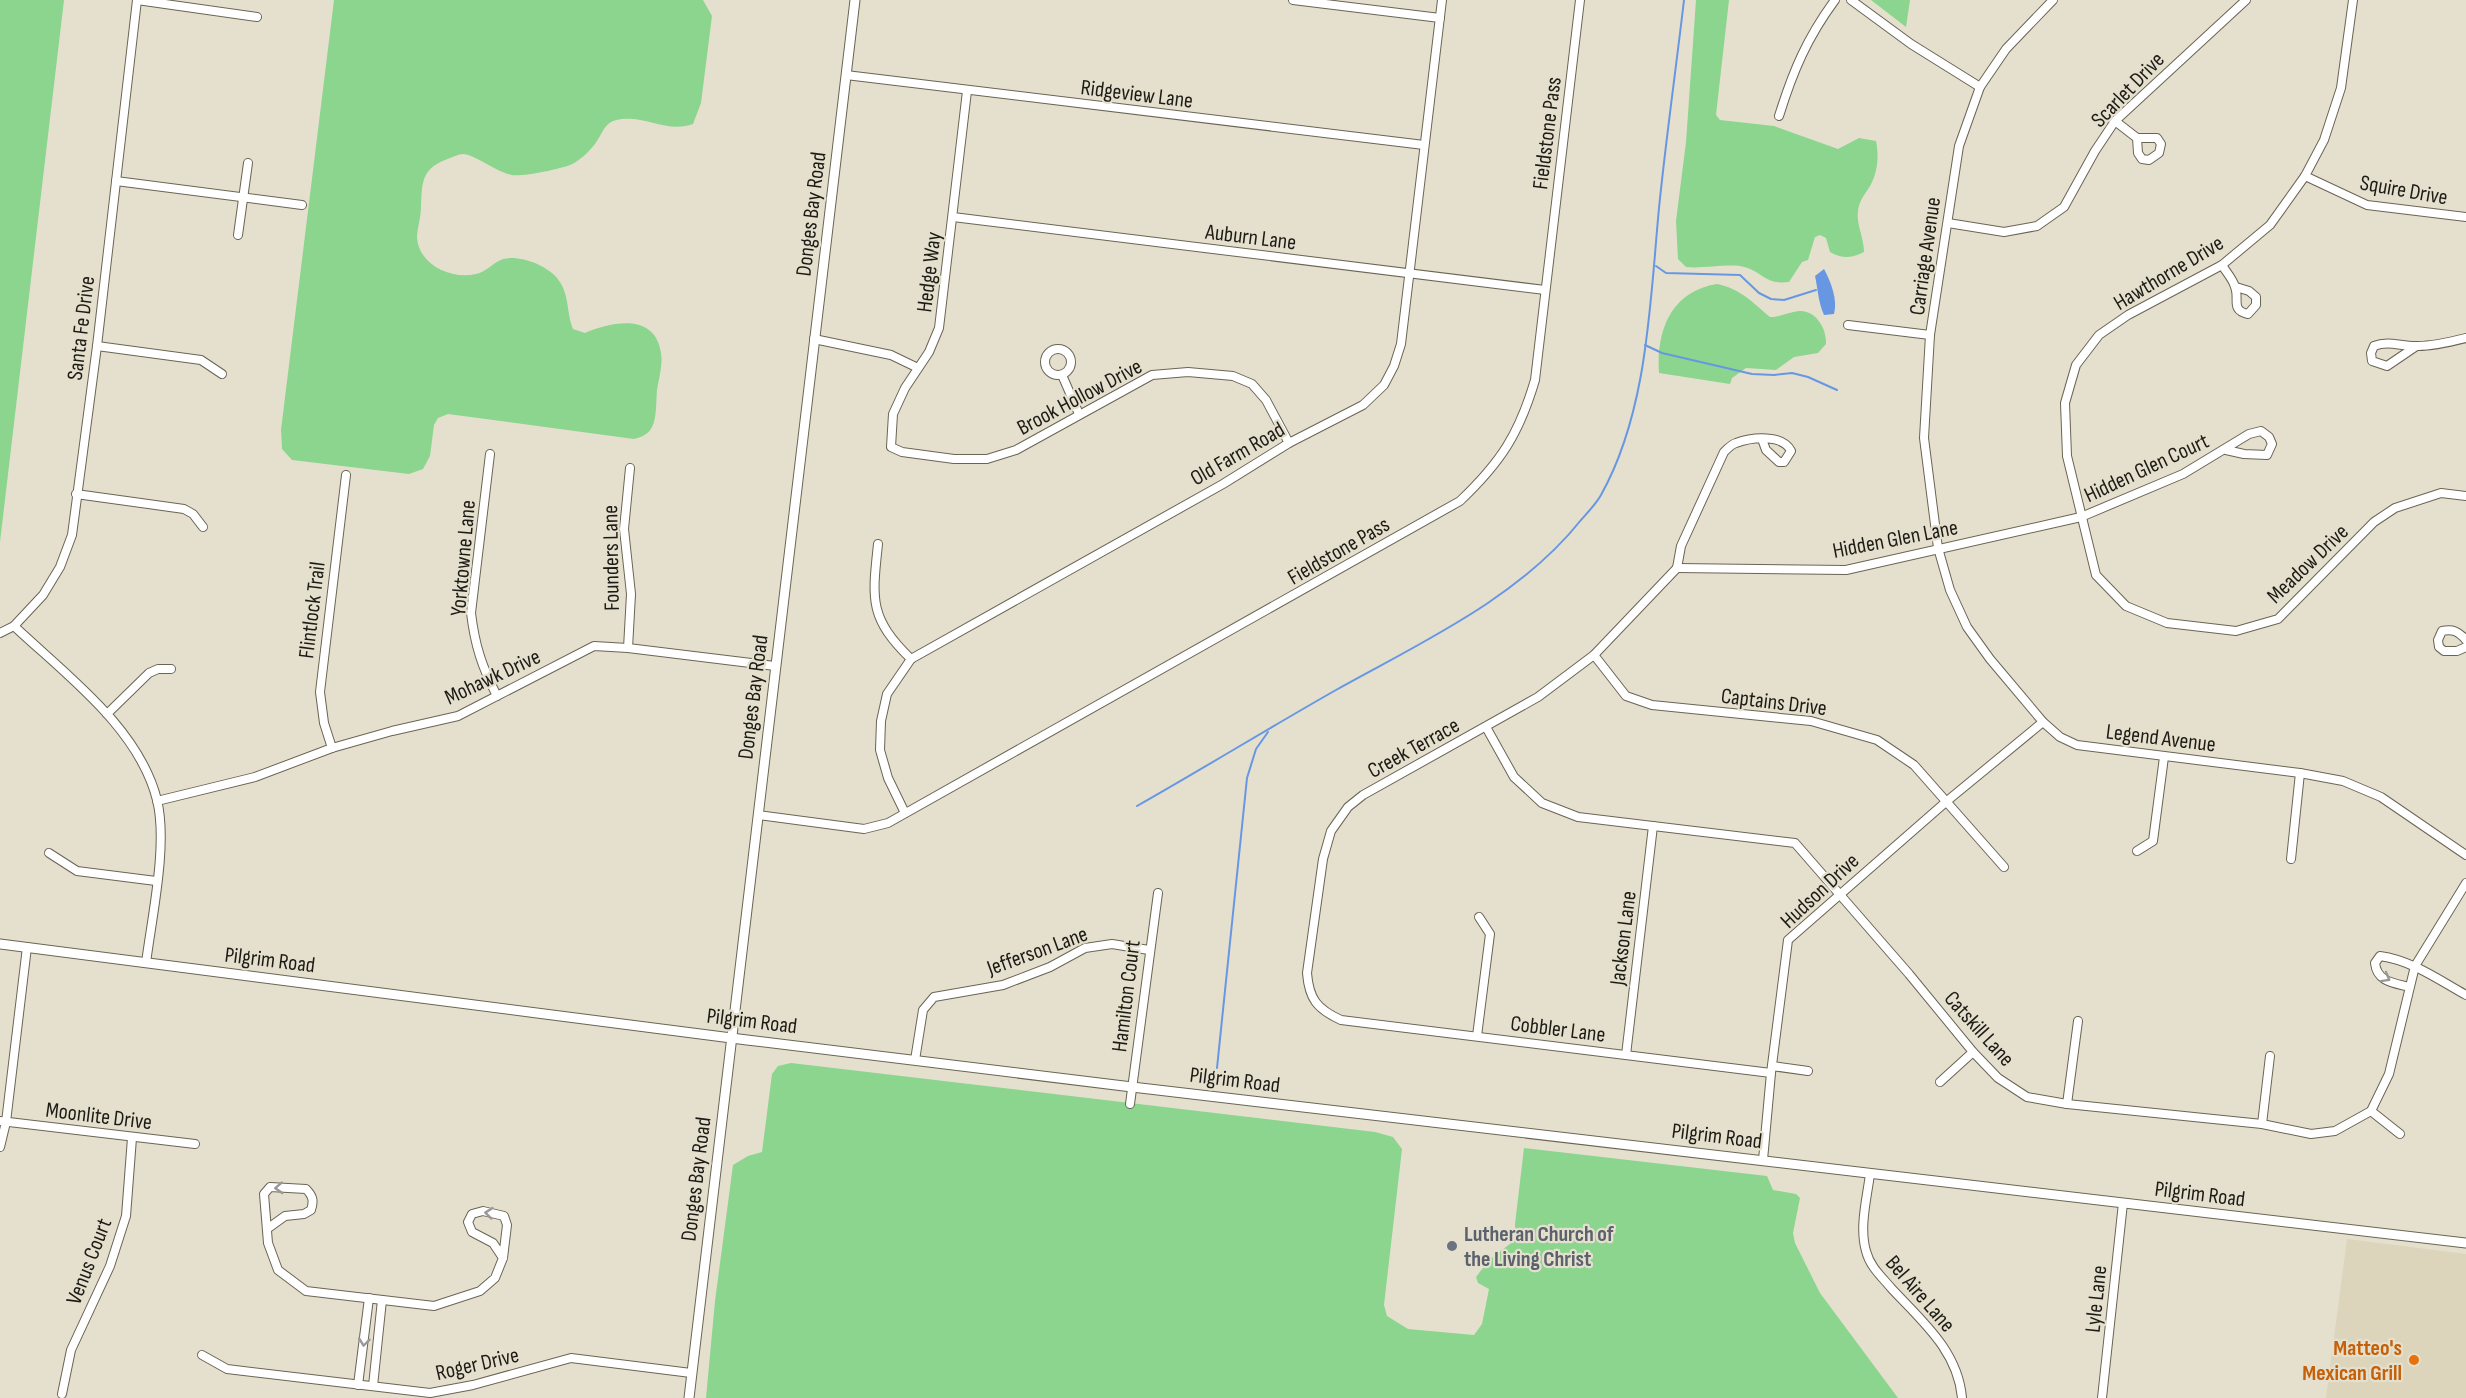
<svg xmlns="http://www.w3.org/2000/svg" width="2466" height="1398" font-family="'Sofia Sans Condensed',sans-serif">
<rect width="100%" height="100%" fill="#e5e0ce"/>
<polygon fill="#dcd4bb" points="2347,1239 2466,1254 2466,1398 2326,1398"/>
<g fill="#8bd58e">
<polygon points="0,0 64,0 0,542"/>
<path d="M334,0H703L712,16L701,103L693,124C668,133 646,116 622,119C605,121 605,129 597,141C591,150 580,161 570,165C560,169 522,177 512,175C496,172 474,154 463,154C459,154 453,157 450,158C422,168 422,180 421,207C421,217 417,229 417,238C419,265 452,280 476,274C486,272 494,262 503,259C520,255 546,265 557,278C570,294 566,311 573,329L585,333C611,322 655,312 661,353C663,364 659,378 657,390C656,400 657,417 652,427C648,435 641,437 634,439L448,414L438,418L434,425L430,456L423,469L409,474L292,460L282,449L281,430Z"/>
<path d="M1696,0H1729L1716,115L1720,120L1774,126L1838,149L1859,138L1876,141C1879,155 1878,172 1870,186C1865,194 1859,201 1858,211C1856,224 1864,238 1864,252C1852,258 1842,259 1830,252L1826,238L1820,235L1815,237L1808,260L1802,262L1789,282C1765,285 1763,272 1744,267C1731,263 1703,269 1686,267L1678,259L1676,221L1686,142Z"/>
<polygon points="1871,0 1910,0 1906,27"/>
<path d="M1717,284C1741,289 1752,302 1770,317C1781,317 1789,312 1799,311C1816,310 1827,329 1826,344L1818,353L1794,357L1776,370L1746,368L1732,378L1730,384L1659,373C1656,331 1671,291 1717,284Z"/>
<polygon points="791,1063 1375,1132 1393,1137 1402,1149 1384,1305 1387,1316 1408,1329 1474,1335 1482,1324 1489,1289 1478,1283 1476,1277 1489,1260 1515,1240 1515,1224 1524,1148 1767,1176 1773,1190 1796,1194 1800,1198 1793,1233 1795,1243 1820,1293 1898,1398 706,1398 715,1301 733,1165 748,1156 762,1152 772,1074 778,1066"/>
</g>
<path fill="#6797e3" d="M1824,269C1831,282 1838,300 1834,314L1824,315C1818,301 1818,290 1815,276Z"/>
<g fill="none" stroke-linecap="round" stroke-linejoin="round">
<g stroke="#6797e3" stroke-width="2">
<polyline points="1656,266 1666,273 1740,275 1759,293 1771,299 1784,300 1816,290"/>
<polyline points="1645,345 1662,353 1752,374 1774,375 1792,373 1808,377 1837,390"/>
<path d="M1137,806C1204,768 1269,728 1336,690C1422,642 1519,598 1581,520C1588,512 1596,504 1601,495C1648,411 1650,302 1659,208C1666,138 1676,69 1684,0"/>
<polyline points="1217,1068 1247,778 1256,749 1268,732"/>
</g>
<defs>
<g id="minor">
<polyline points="137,0 257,17"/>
<polyline points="1293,0 1440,18"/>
<polyline points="1851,0 1911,44 1980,87"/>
<polyline points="2053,0 2006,49 1980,87 1959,146 1930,335 1924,438 1938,548 1950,590 1967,627 1990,659 2043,722 2060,737 2077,745 2300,773 2343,781 2381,797 2466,855"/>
<polyline points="2353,0 2341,88 2324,140 2305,176 2270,225 2222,265 2128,315 2099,335 2076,365 2065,403 2067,456 2096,575 2126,606 2167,623 2236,631 2278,619 2374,522 2395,508 2441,493 2466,496"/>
<polyline points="846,75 1424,145"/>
<polyline points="967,91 939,328 929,352 905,388 893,414 891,447 902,452 954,459 987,459 1016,450 1152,375 1188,372 1233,376 1252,384 1266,400 1289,443"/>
<path d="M1779,116C1793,71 1807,38 1835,0"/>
<polyline points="2115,121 2137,138 2157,138 2161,144 2159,153 2149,160 2142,159 2138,153 2137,138"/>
<polyline points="2305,176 2367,205 2466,217"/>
<polyline points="116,181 302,205"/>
<polyline points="953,217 1545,290"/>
<polyline points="1948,223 2004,232 2037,226 2064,207 2095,151 2115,121 2246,0"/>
<polyline points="238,235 248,163"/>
<path d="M2222,265C2226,272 2233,279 2235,287C2240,299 2230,310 2248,314L2256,305V297L2249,291L2236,287"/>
<polyline points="1848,325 1930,335"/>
<polyline points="814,339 891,355 918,368"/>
<polyline points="97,346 201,360 222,374"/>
<path d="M2415,347L2387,366L2372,361L2371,353L2374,346C2389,340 2402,347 2418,346C2434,346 2450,342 2466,338"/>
<circle cx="1058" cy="362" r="13"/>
<polyline points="1062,375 1079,414"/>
<path d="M490,454L471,613C475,646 482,667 497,696"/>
<polyline points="76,494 184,509 193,514 203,527"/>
<path d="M878,544C872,600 869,618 911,659"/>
<path d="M1677,568L1594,655L1538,697L1363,795L1348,807L1331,831L1323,859L1307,973C1309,999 1317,1009 1341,1020L1771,1073"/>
<polyline points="1677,568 1846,570 2081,517 2183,474 2249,434 2261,431 2269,437 2272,444 2267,455 2244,454 2226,450"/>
<path d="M1677,568L1681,546L1724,452C1728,448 1732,444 1736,443C1752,437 1783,434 1791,451L1784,462H1779L1766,450L1762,439"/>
<path d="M14,626C66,675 139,728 157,800C168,844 152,916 146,963"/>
<polyline points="0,633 14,626 43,595 60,567 72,535 97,346 137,0"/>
<path d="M2466,640C2458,631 2453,629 2442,631L2438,640L2439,647L2444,651H2457L2466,647"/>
<polyline points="628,648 631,594 624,529 630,468"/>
<polyline points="1594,655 1626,696 1652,705 1811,721 1877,740 1914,765 2004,867"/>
<polyline points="107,714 149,673 158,669 171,669"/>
<polyline points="1486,727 1514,777 1542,803 1578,817 1795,843 1909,974 1973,1052 1998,1078 2027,1097 2067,1104 2262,1124 2311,1134 2335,1131 2371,1111 2389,1074 2415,966 2466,883"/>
<polyline points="332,748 324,723 320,692 346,475"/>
<polyline points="157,801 255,777 332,748 392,731 458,716 594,646 628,648 775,666"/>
<polyline points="905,813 888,778 880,750 881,721 887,694 911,659 1223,484 1289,443 1363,405 1384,385 1394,366 1401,344 1442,0"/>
<path d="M758,815L864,829L888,823L1460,501C1501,462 1519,434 1535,380L1580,0"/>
<polyline points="2137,851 2153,841 2164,757"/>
<polyline points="49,853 77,871 156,881"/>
<polyline points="2291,859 2300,773"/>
<path d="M2409,987C2394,983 2377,982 2375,963L2380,956C2411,960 2439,980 2466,995"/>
<polyline points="1477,1036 1490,934 1479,917"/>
<polyline points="1626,1055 1653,826"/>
<polyline points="915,1060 923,1010 934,997 1003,985 1050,967 1085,948 1112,944 1149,950"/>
<polyline points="1772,1066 1808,1071"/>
<polyline points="1940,1082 1973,1052"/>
<polyline points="1130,1104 1158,893"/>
<polyline points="2067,1104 2078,1021"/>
<polyline points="2371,1111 2400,1134"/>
<polyline points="0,1121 195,1144"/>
<polyline points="2262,1124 2270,1056"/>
<polyline points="0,1147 6,1122 27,947"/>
<polyline points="1763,1160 1771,1073 1788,940 1947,801 2043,722"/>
<path d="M1870,1174C1867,1198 1859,1227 1866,1251C1870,1267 1882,1277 1892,1289C1922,1321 1958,1351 1962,1398"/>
<path d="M267,1229L285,1216L304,1214L311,1210C314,1201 313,1196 306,1189L270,1187L264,1194L268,1243L278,1270L306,1291L434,1306L480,1291L495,1278L503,1258L507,1225L504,1216L483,1211L472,1214L468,1222L472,1232L493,1243L503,1258"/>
<polyline points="202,1355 227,1369 430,1393 473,1385 571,1358 691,1373"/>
<polyline points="358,1385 369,1298"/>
<polyline points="373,1386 382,1300"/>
<polyline points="62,1394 71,1350 110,1266 126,1216 132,1138"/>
<polyline points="2102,1398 2123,1203"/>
</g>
<g id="tertiary">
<polyline points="0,944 747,1040 1132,1087 2466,1243"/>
<polyline points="689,1398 855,0"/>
</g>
</defs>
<use href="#minor" stroke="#6a6455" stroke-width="10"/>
<use href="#tertiary" stroke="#6a6455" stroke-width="11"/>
<use href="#minor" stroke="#fff" stroke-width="8"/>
<use href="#tertiary" stroke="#fff" stroke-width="9"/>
</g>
<defs><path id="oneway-chevron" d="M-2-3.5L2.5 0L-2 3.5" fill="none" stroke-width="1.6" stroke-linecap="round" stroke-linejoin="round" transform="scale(1.5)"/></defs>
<g stroke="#999896">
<use href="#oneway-chevron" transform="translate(2386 978) rotate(29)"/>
<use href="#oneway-chevron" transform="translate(279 1188) rotate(177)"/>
<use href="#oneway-chevron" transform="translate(489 1213) rotate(-174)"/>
<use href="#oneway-chevron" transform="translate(364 1342) rotate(97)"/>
</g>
<circle fill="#6b7280" stroke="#e5e0ce" stroke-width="2" cx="1452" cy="1246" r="6"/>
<circle fill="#e8710a" stroke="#e5e0ce" stroke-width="2" cx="2414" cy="1360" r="6"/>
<g text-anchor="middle" stroke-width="4.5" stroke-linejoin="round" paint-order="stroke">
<g font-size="22" fill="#1d1b15" stroke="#e5e0ce">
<text transform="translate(2127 89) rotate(-46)" y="8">Scarlet Drive</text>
<text transform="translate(1137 93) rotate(7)" y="8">Ridgeview Lane</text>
<text transform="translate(1546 133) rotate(-83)" y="8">Fieldstone Pass</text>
<text transform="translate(2404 189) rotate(10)" y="8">Squire Drive</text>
<text transform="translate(810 214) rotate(-83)" y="8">Donges Bay Road</text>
<text transform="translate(1251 236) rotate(7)" y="8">Auburn Lane</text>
<text transform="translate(1924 256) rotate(-82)" y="8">Carriage Avenue</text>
<text transform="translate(928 272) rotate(-83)" y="8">Hedge Way</text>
<text transform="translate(2168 272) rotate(-31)" y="8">Hawthorne Drive</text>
<text transform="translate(80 328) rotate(-83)" y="8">Santa Fe Drive</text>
<text transform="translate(1079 396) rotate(-28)" y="8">Brook Hollow Drive</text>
<text transform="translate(1237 453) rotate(-30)" y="8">Old Farm Road</text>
<text transform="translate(2146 467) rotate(-25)" y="8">Hidden Glen Court</text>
<text transform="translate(1895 538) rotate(-11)" y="8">Hidden Glen Lane</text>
<text transform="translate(1338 550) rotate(-30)" y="8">Fieldstone Pass</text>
<text transform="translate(462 558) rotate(-85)" y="8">Yorktowne Lane</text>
<text transform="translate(610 558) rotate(-91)" y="8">Founders Lane</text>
<text transform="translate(2307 563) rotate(-44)" y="8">Meadow Drive</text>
<text transform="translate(311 610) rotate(-83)" y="8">Flintlock Trail</text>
<text transform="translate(492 676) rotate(-25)" y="8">Mohawk Drive</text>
<text transform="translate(752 697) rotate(-83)" y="8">Donges Bay Road</text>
<text transform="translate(1774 701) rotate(7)" y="8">Captains Drive</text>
<text transform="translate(2161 737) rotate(7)" y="8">Legend Avenue</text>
<text transform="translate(1413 747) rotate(-29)" y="8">Creek Terrace</text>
<text transform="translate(1819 890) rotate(-43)" y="8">Hudson Drive</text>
<text transform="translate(1622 938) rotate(-83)" y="8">Jackson Lane</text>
<text transform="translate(1037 950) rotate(-20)" y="8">Jefferson Lane</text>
<text transform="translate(270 959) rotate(7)" y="8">Pilgrim Road</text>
<text transform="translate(1125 996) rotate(-83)" y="8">Hamilton Court</text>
<text transform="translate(752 1020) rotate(7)" y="8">Pilgrim Road</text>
<text transform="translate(1558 1028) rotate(7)" y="8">Cobbler Lane</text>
<text transform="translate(1980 1028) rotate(48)" y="8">Catskill Lane</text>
<text transform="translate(1235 1079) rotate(7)" y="8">Pilgrim Road</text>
<text transform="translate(99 1115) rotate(7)" y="8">Moonlite Drive</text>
<text transform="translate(1717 1135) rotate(7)" y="8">Pilgrim Road</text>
<text transform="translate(695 1179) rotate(-83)" y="8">Donges Bay Road</text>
<text transform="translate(2200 1193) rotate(7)" y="8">Pilgrim Road</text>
<text transform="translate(88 1261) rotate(-69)" y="8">Venus Court</text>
<text transform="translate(1921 1293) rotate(49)" y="8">Bel Aire Lane</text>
<text transform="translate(2095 1299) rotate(-84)" y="8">Lyle Lane</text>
<text transform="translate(477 1363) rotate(-13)" y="8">Roger Drive</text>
</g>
<g font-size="22" font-weight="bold" fill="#5b616d" stroke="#e5e0ce" text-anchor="start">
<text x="1464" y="1241">Lutheran Church of<tspan x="1464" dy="25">the Living Christ</tspan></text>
</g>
<g font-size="22" font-weight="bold" fill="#c56008" stroke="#e5e0ce" text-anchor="end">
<text x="2402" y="1355">Matteo's<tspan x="2402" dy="25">Mexican Grill</tspan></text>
</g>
</g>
</svg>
